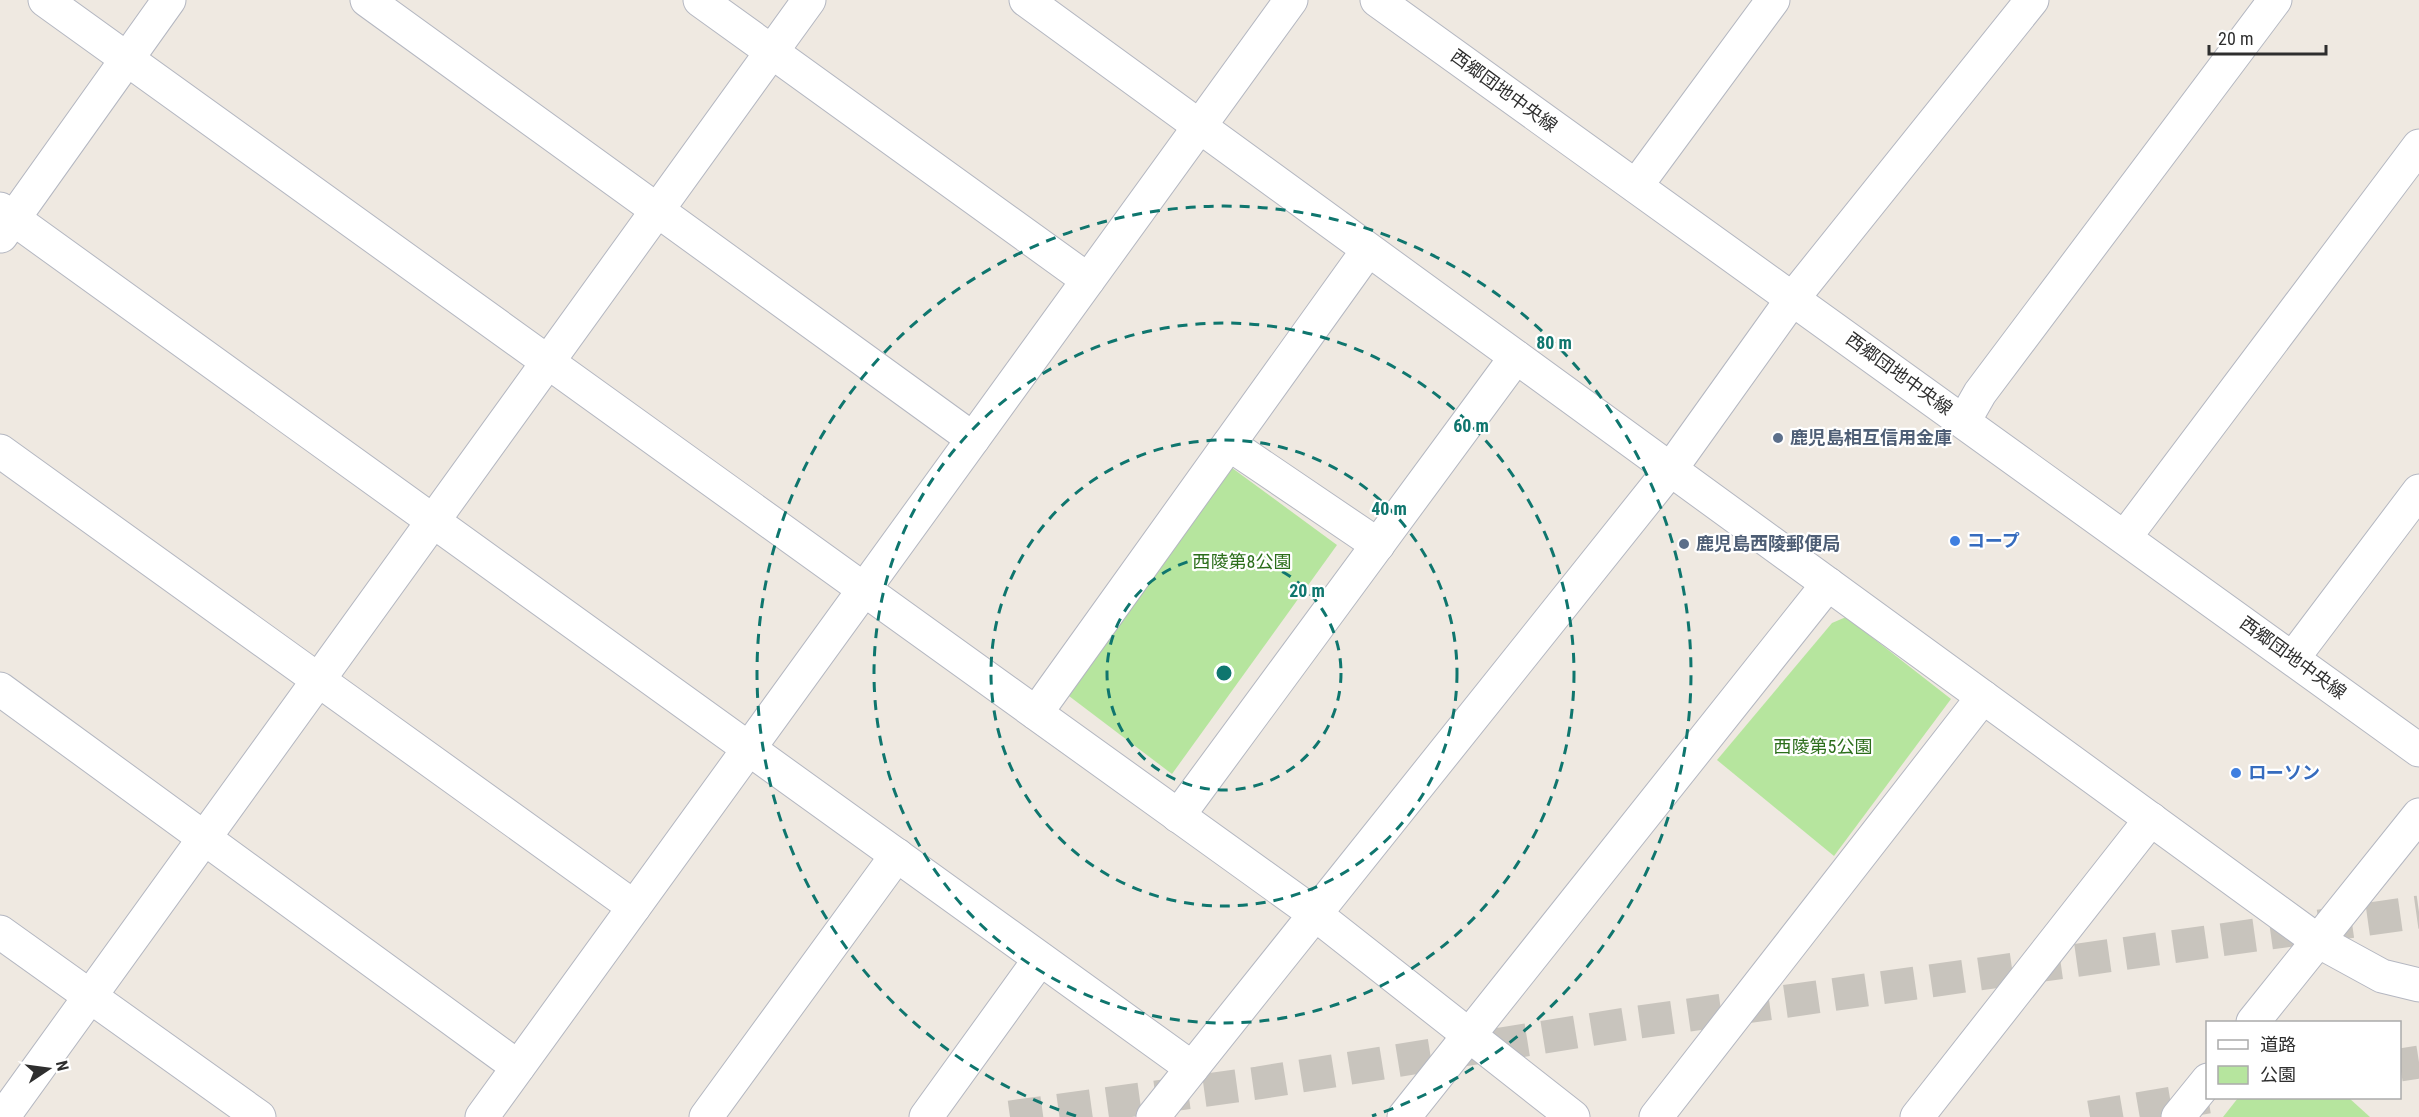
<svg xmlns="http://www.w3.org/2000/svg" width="2419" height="1117" font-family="'Roboto Condensed','Noto Sans JP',sans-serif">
<rect width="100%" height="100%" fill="#efe9e1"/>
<g fill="#b6e59e">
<polygon points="1228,465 1337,545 1172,774 1065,693"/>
<polygon points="1846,617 1951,699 1834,856 1717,760 1832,623"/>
<polygon points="2238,1098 2349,1098 2370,1117 2223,1117"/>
</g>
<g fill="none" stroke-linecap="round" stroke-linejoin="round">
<g stroke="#c8c4bd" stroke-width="33" stroke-dasharray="33 16" stroke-linecap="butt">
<polyline points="2400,1065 2419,1062"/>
<polyline points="1010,1117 1258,1083 1632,1023 2419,912"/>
<polyline points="2090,1117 2208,1097"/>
</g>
<defs>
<g id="street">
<polyline points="45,0 1315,914 1573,1117"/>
<polyline points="367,0 973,439"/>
<polyline points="700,0 1088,280"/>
<polyline points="1026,0 2318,941 2382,976 2419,985"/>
<polyline points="1636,186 1773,0"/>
<polyline points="0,209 1192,1068"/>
<polyline points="1,236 169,0"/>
<polyline points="1964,421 1980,393 2275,0"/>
<polyline points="1229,444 1378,545"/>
<polyline points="0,451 634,907"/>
<polyline points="2125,537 2419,146"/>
<polyline points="2293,658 2419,491"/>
<polyline points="0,689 518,1067"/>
<polyline points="1036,713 1368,250"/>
<polyline points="1178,816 1516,357"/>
<polyline points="0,932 259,1117"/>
<polyline points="2253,1022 2419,815"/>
<polyline points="3,1117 809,0"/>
<polyline points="482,1117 1291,0"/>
<polyline points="706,1117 897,855"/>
<polyline points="926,1117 1040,959"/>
<polyline points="1153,1117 1670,470 1793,298 2032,0"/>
<polyline points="1404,1117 1828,584"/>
<polyline points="1656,1117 1983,697"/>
<polyline points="1917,1117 2151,819"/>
<polyline points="2178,1117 2208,1080"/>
</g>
<polyline id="secondary" points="1377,0 2419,750"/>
</defs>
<use href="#street" stroke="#b4b7c1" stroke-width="35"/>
<use href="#secondary" stroke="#b4b7c1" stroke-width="35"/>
<use href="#street" stroke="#fff" stroke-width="33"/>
<use href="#secondary" stroke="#fff" stroke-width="33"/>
</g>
<g fill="none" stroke="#0f766e" stroke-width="3" stroke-dasharray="10 8">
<circle cx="1224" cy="673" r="117"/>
<circle cx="1224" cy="673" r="233"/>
<circle cx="1224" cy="673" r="350"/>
<path d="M1076 1116A467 467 0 1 1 1372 1116"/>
</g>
<g fill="#5c6f8a" stroke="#fff" stroke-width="2">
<circle cx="1778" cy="438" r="6"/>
<circle cx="1684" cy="544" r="6"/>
</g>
<g fill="#3f7fe0" stroke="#fff" stroke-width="2">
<circle cx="1955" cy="541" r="6"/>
<circle cx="2236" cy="773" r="6"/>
</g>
<g text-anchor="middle" stroke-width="4.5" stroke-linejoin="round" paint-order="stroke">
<g font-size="18" fill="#2e2e2e" stroke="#fff">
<text transform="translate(1504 91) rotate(36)" y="6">西郷団地中央線</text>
<text transform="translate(1899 374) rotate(36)" y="6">西郷団地中央線</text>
<text transform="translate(2293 658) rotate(36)" y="6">西郷団地中央線</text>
</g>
<g font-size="18" font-weight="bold" fill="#4e5e75" stroke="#fff" text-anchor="start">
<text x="1790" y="444">鹿児島相互信用金庫</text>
<text x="1696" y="550">鹿児島西陵郵便局</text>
</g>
<g font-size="18" font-weight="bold" fill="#366cbe" stroke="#fff" text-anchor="start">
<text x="1967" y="547">コープ</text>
<text x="2248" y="779">ローソン</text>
</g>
<g font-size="18" fill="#2c6e1b" stroke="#fff">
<text x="1242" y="568">西陵第8公園</text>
<text x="1823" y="753">西陵第5公園</text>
</g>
</g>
<circle cx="1224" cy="673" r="9" fill="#0f766e" stroke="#fff" stroke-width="3"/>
<g font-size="18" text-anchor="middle" font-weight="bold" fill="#0f766e" stroke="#fff" stroke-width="4.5" stroke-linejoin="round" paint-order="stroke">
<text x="1554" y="349">80 m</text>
<text x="1471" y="432">60 m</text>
<text x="1389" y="515">40 m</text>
<text x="1307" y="597">20 m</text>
</g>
<rect x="2206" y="1021" width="195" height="78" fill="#ffffff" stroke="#ababab" stroke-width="1.5"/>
<rect x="2218" y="1040" width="30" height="9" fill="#ffffff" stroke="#ababab" stroke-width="1.5"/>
<text x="2260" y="1051" font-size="18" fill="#2e2e2e">道路</text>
<rect x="2218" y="1066" width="30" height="18" fill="#b6e59e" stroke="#ababab" stroke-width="1.5"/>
<text x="2260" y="1081" font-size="18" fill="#2e2e2e">公園</text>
<g transform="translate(48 1069) rotate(77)" stroke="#ffffff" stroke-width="4.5" paint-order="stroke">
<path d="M0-4.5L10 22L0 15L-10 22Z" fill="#2e2e2e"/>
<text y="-9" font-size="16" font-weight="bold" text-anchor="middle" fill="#2e2e2e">N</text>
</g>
<path d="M2209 45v9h117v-9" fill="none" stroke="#2e2e2e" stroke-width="3"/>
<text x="2218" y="45" font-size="18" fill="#2e2e2e" stroke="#ffffff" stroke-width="4.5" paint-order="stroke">20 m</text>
</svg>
